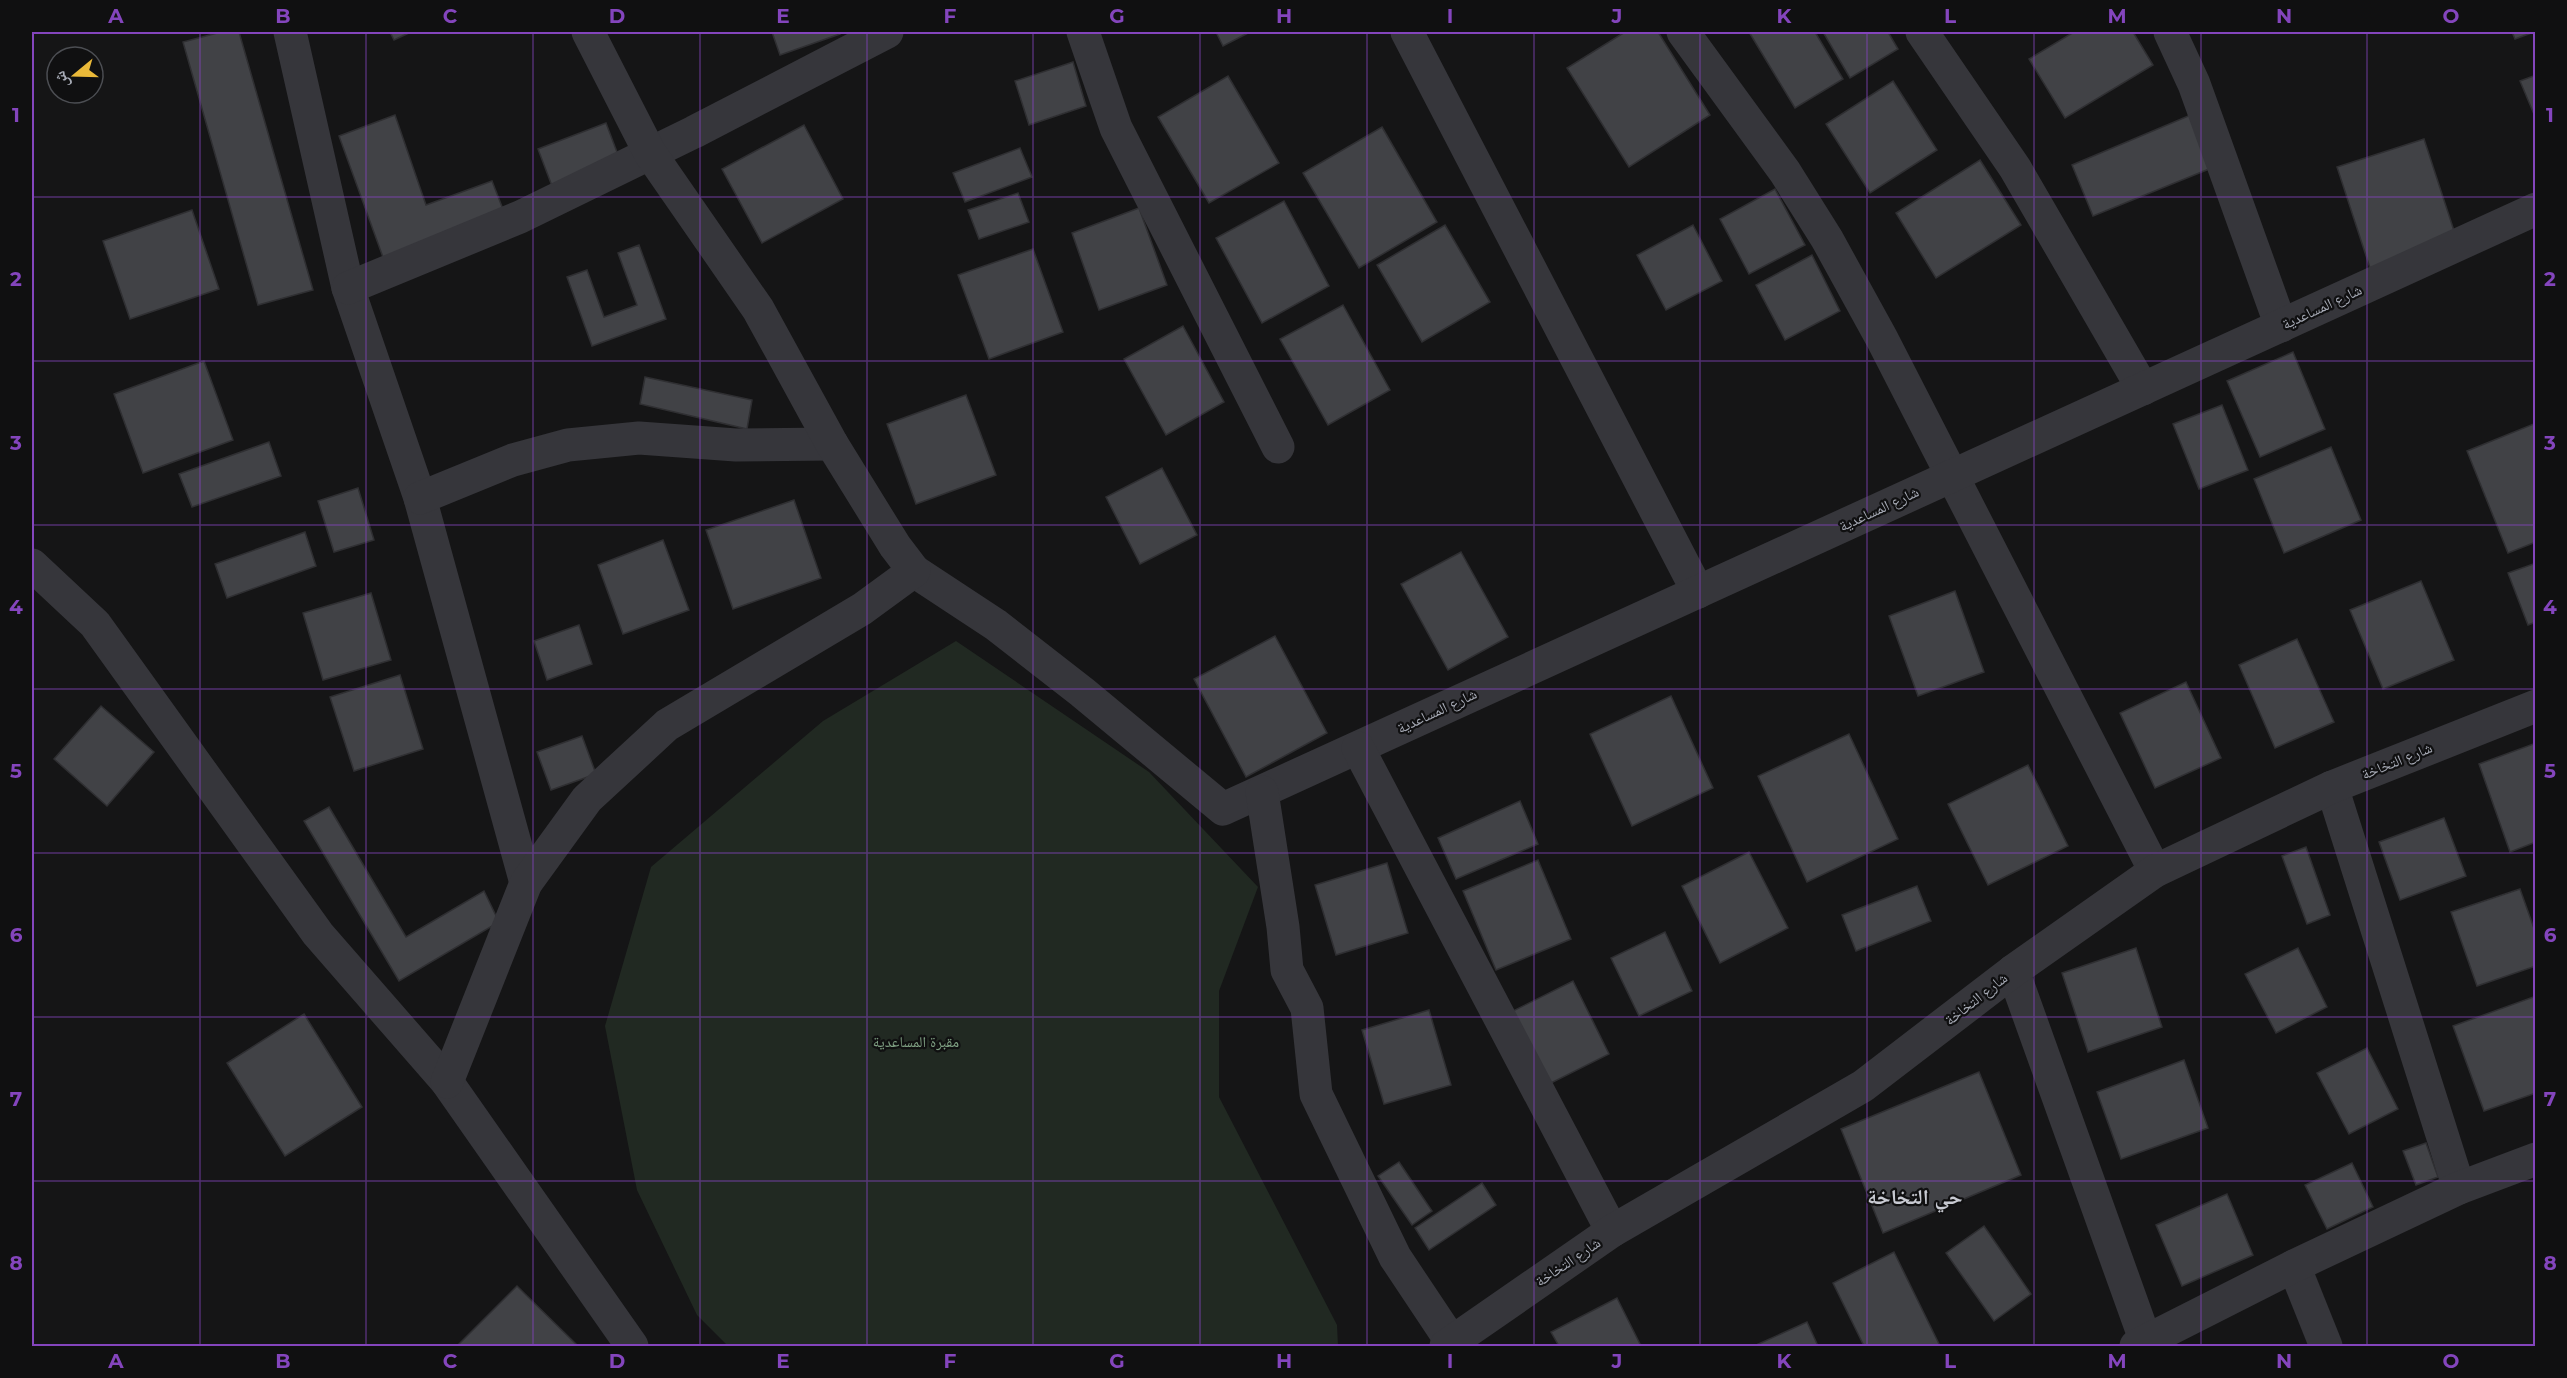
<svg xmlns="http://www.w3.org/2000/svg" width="2567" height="1378" font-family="Montserrat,'Noto Naskh Arabic',sans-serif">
<rect width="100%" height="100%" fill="#151516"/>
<polygon fill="#212922" points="956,641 1149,772 1258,887 1219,991 1219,1097 1337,1325 1338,1346 728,1346 697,1315 637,1190 605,1026 651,867 823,721"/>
<g fill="#414246" stroke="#2f2f32" stroke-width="1.5">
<polygon points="221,32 239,32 313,290 258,305 183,42"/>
<polygon points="390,32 411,32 394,40"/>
<polygon points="772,32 839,32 840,34 780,55"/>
<polygon points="1216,32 1250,32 1223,46"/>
<polygon points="1625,32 1658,32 1710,115 1629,167 1567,68"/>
<polygon points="1749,32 1815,32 1843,79 1795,108"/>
<polygon points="1823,32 1888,32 1898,49 1850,78"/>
<polygon points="2074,32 2133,32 2153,65 2065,118 2029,59"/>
<polygon points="2512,32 2534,32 2515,39"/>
<polygon points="1073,62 1086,106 1029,125 1015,81"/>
<polygon points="2536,75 2536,119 2520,81"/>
<polygon points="1228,76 1279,163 1209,203 1158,117"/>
<polygon points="1893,81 1937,150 1870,193 1826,124"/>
<polygon points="2193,114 2214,167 2093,216 2072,165"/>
<polygon points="395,115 426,205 492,181 506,217 384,260 339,136"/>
<polygon points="606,123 620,160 552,186 538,149"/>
<polygon points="804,125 843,199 762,243 722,169"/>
<polygon points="1382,127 1437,222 1359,268 1303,173"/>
<polygon points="2424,139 2458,243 2371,271 2337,167"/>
<polygon points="1020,148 1032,177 965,202 953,173"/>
<polygon points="1980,160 2021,225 1936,278 1896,213"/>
<polygon points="1775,189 1805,245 1749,274 1720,219"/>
<polygon points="1018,193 1029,222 979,239 968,210"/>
<polygon points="1284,201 1329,286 1262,323 1216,238"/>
<polygon points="1139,208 1167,285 1099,310 1072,233"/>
<polygon points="192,210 219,289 130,319 103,241"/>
<polygon points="1445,225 1490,302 1422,342 1377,265"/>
<polygon points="1693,225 1722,281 1666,310 1637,255"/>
<polygon points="639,245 666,319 592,346 567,277 587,270 604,317 637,305 618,253"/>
<polygon points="1033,249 1063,332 989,359 958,275"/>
<polygon points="1812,255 1840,311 1785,340 1756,285"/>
<polygon points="1343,305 1390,390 1328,425 1280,339"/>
<polygon points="1183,326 1224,402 1166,435 1124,359"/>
<polygon points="2293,352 2325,429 2260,457 2227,381"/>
<polygon points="204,361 233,440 143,473 114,394"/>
<polygon points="645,377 752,400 747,429 640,404"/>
<polygon points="966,395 996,475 916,504 887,424"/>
<polygon points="2222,405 2248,470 2199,489 2173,424"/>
<polygon points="2536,423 2536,542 2508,553 2467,451"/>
<polygon points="269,442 281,476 192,507 179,474"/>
<polygon points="2331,447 2361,520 2284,553 2254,479"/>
<polygon points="1162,468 1197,535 1140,564 1106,497"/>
<polygon points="358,488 374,540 334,552 318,501"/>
<polygon points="794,500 821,578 733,609 706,530"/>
<polygon points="305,532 316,566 227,598 215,564"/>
<polygon points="663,540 689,610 623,634 598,565"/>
<polygon points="1461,552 1508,637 1448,670 1401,584"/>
<polygon points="2536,563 2536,622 2528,625 2508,573"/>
<polygon points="2421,581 2454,660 2383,689 2350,610"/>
<polygon points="1955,591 1984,672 1918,696 1889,616"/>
<polygon points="371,593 391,660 323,680 303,613"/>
<polygon points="579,625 592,664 547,680 534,641"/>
<polygon points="1275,636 1327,733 1246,777 1194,679"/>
<polygon points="2297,639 2334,722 2275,748 2239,665"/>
<polygon points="400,675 423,749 354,771 330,697"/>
<polygon points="2186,682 2221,758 2155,788 2120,713"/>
<polygon points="1671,696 1713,788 1632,826 1590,734"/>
<polygon points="101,706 154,752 107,806 54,759"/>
<polygon points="1849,734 1898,839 1807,882 1758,776"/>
<polygon points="582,736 596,774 551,790 537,752"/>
<polygon points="2536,743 2536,842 2510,852 2479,764"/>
<polygon points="2028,765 2068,846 1988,885 1948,804"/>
<polygon points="1520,801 1538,844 1456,879 1438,838"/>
<polygon points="329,807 406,937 484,891 499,922 399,981 304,821"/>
<polygon points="2444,818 2466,876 2400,900 2379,842"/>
<polygon points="2306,847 2330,915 2307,924 2282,856"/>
<polygon points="1749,852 1788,928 1720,963 1682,886"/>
<polygon points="1538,860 1571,939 1496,970 1463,891"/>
<polygon points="1387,863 1408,933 1336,955 1315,885"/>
<polygon points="1917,886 1931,921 1856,951 1842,915"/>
<polygon points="2520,889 2536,934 2536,966 2477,986 2451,912"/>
<polygon points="1665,932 1692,991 1639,1016 1611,958"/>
<polygon points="2136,948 2162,1027 2088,1052 2062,973"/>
<polygon points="2298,948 2327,1007 2276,1033 2245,974"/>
<polygon points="1573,981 1609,1054 1547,1085 1511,1012"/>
<polygon points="2536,996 2536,1093 2484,1111 2453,1026"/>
<polygon points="1429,1010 1451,1085 1384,1104 1362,1030"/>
<polygon points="304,1014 362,1107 285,1156 227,1063"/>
<polygon points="2367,1048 2398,1109 2349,1134 2317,1073"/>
<polygon points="2184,1060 2208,1128 2121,1159 2097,1092"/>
<polygon points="1979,1072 2021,1175 1883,1233 1841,1129"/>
<polygon points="2426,1143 2438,1177 2416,1185 2403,1151"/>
<polygon points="1399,1162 1432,1211 1412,1225 1378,1176"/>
<polygon points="2352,1163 2373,1207 2327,1229 2305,1185"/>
<polygon points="1482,1183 1496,1205 1429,1250 1415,1228"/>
<polygon points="2227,1194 2253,1255 2182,1286 2156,1225"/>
<polygon points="1984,1226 2031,1294 1994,1321 1946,1253"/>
<polygon points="1894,1252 1940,1346 1864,1346 1833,1283"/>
<polygon points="517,1286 578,1346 457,1346"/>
<polygon points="1617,1298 1641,1346 1559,1346 1551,1332"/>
<polygon points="1807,1322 1818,1346 1754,1346"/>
</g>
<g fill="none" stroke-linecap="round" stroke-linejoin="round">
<g stroke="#36363b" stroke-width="33">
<polyline points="290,32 348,288 420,498 526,883"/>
<polyline points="1083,32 1116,128 1278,447"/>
<polyline points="1407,32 1698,592"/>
<polyline points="1683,32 1785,172 1827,239 1882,339 2155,871"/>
<polyline points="1922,32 2015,168 2143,389"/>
<polyline points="2170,32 2194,84 2281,326"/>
<polyline points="348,288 520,217 694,132 887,32"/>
<polyline points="420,498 513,460 568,445 639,438 736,445 832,444"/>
<polyline points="32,565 95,624 318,934 447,1082 632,1346"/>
<polyline points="914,571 996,625 1082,692 1223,809 2536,209"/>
<polyline points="1358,748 1612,1231"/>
<polyline points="2332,787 2459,1188"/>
<polyline points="1262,792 1283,927 1287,970 1307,1008 1316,1094 1395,1257 1451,1341"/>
<polyline points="2013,971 2146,1342"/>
<polyline points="447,1082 526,883 587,799 667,725 862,609 914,571 895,546 832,444 758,309 650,153 588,32"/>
<polyline points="2294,1266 2326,1346"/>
<polyline points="1446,1346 1612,1231 1863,1086 2013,971 2155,871 2332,787 2536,706"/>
<polyline points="2136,1346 2294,1266 2459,1188 2536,1159"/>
</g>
</g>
<path fill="none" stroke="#8445bd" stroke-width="1.5" stroke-opacity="0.55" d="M200,32V1346M366,32V1346M533,32V1346M700,32V1346M867,32V1346M1033,32V1346M1200,32V1346M1367,32V1346M1534,32V1346M1700,32V1346M1867,32V1346M2034,32V1346M2201,32V1346M2367,32V1346M32,197H2536M32,361H2536M32,525H2536M32,689H2536M32,853H2536M32,1017H2536M32,1181H2536"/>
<g text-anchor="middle" stroke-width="4.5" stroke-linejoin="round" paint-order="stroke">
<g font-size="15" fill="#a7abb6" stroke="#101011">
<text transform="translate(2322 307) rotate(-25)" y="5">شارع المساعدية</text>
<text transform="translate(1879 509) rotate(-25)" y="5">شارع المساعدية</text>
<text transform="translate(1437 711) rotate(-25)" y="5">شارع المساعدية</text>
<text transform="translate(2397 761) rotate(-22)" y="5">شارع التخاخة</text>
<text transform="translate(1976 999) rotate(-38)" y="5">شارع التخاخة</text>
<text transform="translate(1568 1262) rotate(-34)" y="5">شارع التخاخة</text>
</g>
<g font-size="15" fill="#7fa083" stroke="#101011">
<text x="916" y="1047">مقبرة المساعدية</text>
</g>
<g font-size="21" font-weight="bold" fill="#c8cad2" stroke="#101011">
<text x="1915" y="1204">حي التخاخة</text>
</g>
</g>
<rect width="2567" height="1378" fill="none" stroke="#101011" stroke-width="66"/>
<g transform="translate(75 75) rotate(251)"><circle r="28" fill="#101011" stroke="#4c4e53" stroke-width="1.5"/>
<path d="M0-4.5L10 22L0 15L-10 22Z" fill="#eab939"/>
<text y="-9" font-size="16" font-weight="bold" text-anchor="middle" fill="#a7abb6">ش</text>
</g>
<rect x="33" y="33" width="2501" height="1312" fill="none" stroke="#8445bd" stroke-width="2"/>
<g font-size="20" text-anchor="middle" font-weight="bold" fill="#8445bd">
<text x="116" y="23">A</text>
<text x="283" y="23">B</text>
<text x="450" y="23">C</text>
<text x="617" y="23">D</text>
<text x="783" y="23">E</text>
<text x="950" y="23">F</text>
<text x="1117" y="23">G</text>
<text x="1284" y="23">H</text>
<text x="1450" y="23">I</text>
<text x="1617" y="23">J</text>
<text x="1784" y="23">K</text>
<text x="1950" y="23">L</text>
<text x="2117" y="23">M</text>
<text x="2284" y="23">N</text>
<text x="2451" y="23">O</text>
<text x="16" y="122">1</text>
<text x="2550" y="122">1</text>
<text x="16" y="286">2</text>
<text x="2550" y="286">2</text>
<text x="16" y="450">3</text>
<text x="2550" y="450">3</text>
<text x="16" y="614">4</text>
<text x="2550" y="614">4</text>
<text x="16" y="778">5</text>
<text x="2550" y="778">5</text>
<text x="16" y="942">6</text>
<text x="2550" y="942">6</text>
<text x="16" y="1106">7</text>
<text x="2550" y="1106">7</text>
<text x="16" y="1270">8</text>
<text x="2550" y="1270">8</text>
<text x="116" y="1368">A</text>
<text x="283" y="1368">B</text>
<text x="450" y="1368">C</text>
<text x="617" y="1368">D</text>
<text x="783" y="1368">E</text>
<text x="950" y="1368">F</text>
<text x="1117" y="1368">G</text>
<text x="1284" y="1368">H</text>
<text x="1450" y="1368">I</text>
<text x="1617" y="1368">J</text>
<text x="1784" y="1368">K</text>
<text x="1950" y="1368">L</text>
<text x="2117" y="1368">M</text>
<text x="2284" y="1368">N</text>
<text x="2451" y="1368">O</text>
</g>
</svg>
